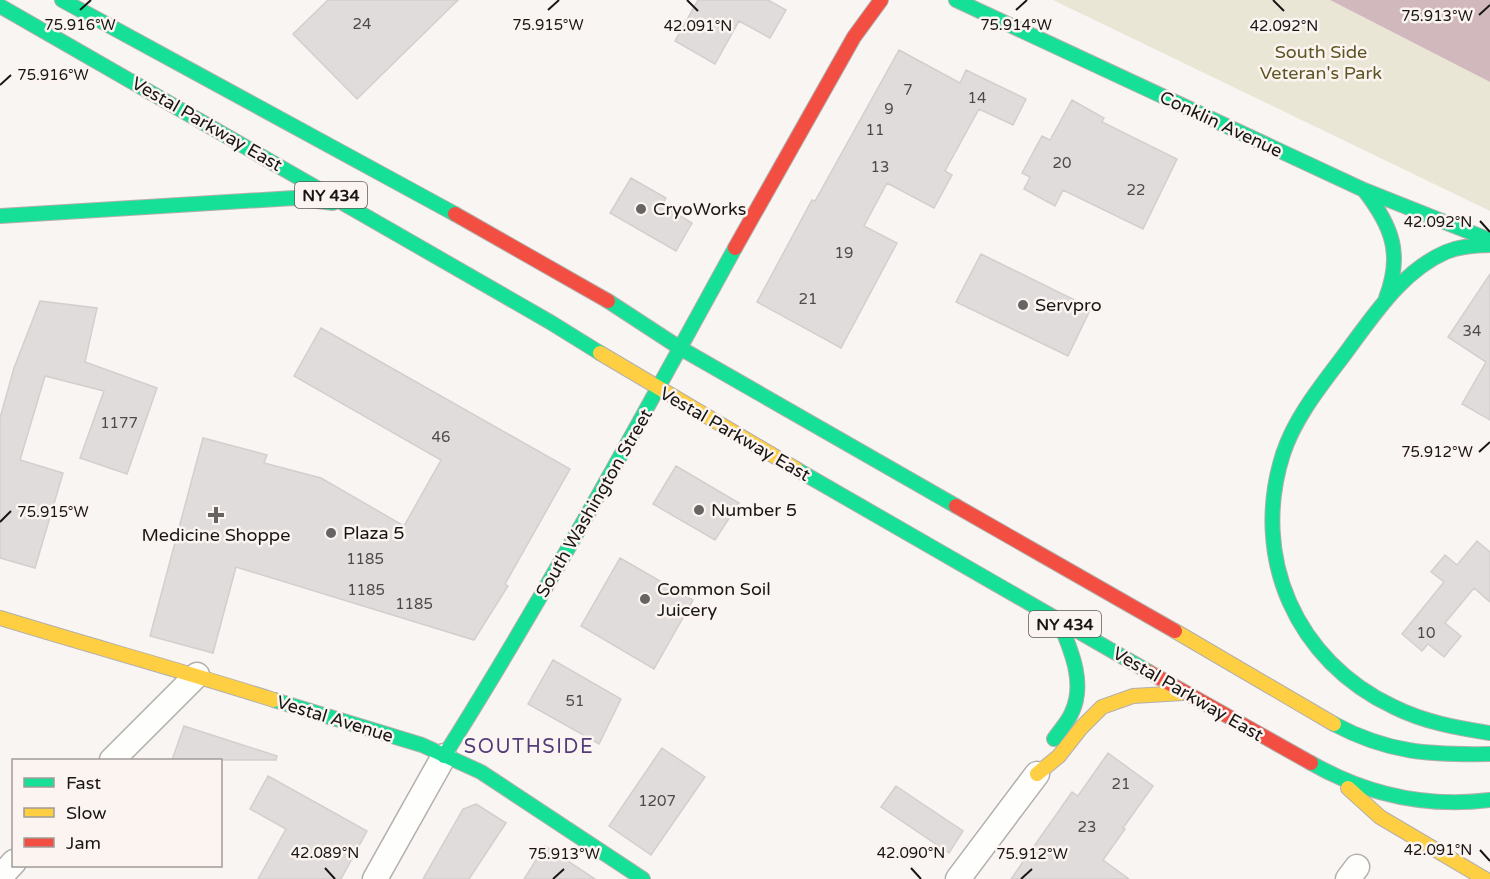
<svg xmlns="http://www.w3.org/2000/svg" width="1490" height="879" font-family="'Varela Round',sans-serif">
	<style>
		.green { fill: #eae6d5 }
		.water { fill: #d0b8bc }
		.building { fill: #e0dcdc; stroke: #d2cfce; stroke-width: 1.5 }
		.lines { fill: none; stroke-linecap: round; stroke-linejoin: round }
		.street-casing { stroke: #b2afad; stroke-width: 27 }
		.fast-casing { stroke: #b2afad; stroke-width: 16 }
		.slow-casing { stroke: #b2afad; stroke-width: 16 }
		.jam-casing { stroke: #b2afad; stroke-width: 16 }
		.street { stroke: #fefefd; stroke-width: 24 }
		.fast { stroke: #16e098; stroke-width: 14 }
		.slow { stroke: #ffcf43; stroke-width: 14 }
		.jam { stroke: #f24e42; stroke-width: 14 }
		.ticks { fill: none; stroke: #191715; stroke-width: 2 }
		.poi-dot { fill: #676563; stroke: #fcf4f0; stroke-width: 2 }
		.labels { text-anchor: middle; stroke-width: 5; stroke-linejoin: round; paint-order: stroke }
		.number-label { font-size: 15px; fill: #4d4a49 }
		.shield { fill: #fcf4f0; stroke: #5d5957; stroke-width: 1.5 }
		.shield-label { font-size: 16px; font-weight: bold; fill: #191715 }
		.park-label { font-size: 18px; fill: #5d5523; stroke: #fcf4f0 }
		.street-label { font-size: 18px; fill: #191715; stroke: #fcf4f0 }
		.poi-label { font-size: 18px; fill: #191715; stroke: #fcf4f0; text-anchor: start }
		.neighbourhood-label { font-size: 20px; letter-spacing: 1.5px; fill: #4f3d7a; stroke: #fcf4f0 }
		.ticks-label { font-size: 15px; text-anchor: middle; fill: #191715; stroke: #fcf4f0; stroke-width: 5; stroke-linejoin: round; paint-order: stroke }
	</style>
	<rect width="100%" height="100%" fill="#f9f5f3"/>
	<path class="green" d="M 1053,0 L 1330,0 L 1490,82 L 1490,211 Z"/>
	<path class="water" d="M 1330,0 L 1490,0 L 1490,82 Z"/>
	<path class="building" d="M 328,0 L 458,0 L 357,99 L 293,34 Z
		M 698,0 L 768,0 L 786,10 L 770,38 L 739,21 L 715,64 L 675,41 Z
		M 899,50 L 960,83 L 966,70 L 1026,99 L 1013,125 L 979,109 L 945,171 L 952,175 L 934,208 L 887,183 L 864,226 L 897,243 L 841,348 L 757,302 L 812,200 L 815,201 Z
		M 1072,100 L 1104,118 L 1102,122 L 1177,159 L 1143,229 L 1063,190 L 1055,206 L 1024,189 L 1030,177 L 1022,173 L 1042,136 L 1050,140 Z
		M 631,178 L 666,198 L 662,205 L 692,223 L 676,251 L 610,213 Z
		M 981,254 L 1091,308 L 1068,356 L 956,302 Z
		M 1490,274 L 1490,420 L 1462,404 L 1486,362 L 1448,337 Z
		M 40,301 L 97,308 L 85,362 L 157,388 L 127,474 L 80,458 L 104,391 L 45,376 L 20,460 L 63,473 L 35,568 L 0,558 L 0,418 L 14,368 Z
		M 321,328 L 570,469 L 505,584 L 508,586 L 474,640 L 236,567 L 213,653 L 150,636 L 203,438 L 267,455 L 264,463 L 321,478 L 404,526 L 441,460 L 294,376 Z
		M 676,466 L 739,503 L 715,540 L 653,504 Z
		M 1477,541 L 1490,552 L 1490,602 L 1474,588 L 1445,623 L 1461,636 L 1444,657 L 1428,644 L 1422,651 L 1402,634 L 1444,582 L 1431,572 L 1445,555 L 1457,565 Z
		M 620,558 L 693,600 L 654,669 L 581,626 Z
		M 553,660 L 621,699 L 599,744 L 528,704 Z
		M 184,726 L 277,756 L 276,760 L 172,760 Z
		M 662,748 L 705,777 L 651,855 L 609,826 Z
		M 1108,753 L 1153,786 L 1123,828 L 1125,829 L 1103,860 L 1129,879 L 1011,879 L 1072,792 L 1078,796 Z
		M 268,776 L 367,831 L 341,879 L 258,879 L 286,829 L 250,809 Z
		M 896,786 L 963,831 L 949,853 L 881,807 Z
		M 476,804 L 506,823 L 469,879 L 423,879 L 463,809 Z
		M 545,846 L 595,879 L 524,879 Z"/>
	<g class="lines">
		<defs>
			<path id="street" d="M 112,760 L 197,675
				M 0,877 L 14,862
				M 375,879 L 444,756
				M 958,879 L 1037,774
				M 1348,879 L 1357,867"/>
			<path id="fast" d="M 62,0 L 455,214
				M 956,0 L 1364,190 L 1490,240
				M 0,6 L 550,322 L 600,353
				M 1364,190 C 1392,226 1403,254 1386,298
				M 0,216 L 294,198 L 333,203
				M 1490,245 C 1475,246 1460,246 1446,252 C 1404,270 1376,312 1350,347 C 1326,380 1296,414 1283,454 C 1250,557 1296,661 1394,707 C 1424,722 1457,728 1490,733
				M 608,301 L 680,348 L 956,506
				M 796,469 L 1149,672
				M 274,700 L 422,745 L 481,772 L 643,879
				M 1334,724 C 1388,753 1430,755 1490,754
				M 1054,739 C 1060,730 1068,722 1072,712 C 1086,682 1070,648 1059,621
				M 444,756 C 548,591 641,419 735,248
				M 1311,763 C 1367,795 1425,808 1490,800"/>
			<path id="slow" d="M 600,353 L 796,469
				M 0,618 C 91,646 183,671 274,700
				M 1175,631 L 1334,724
				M 1037,774 L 1059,756 L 1081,728 L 1102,707 L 1133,696 L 1183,693
				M 1348,788 L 1380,817 L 1485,879"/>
			<path id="jam" d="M 455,214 L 608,301
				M 735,248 L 854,37 L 881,0
				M 956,506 L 1175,631
				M 1149,672 L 1311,763"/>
		</defs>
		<use href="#street" class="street-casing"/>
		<use href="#fast" class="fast-casing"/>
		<use href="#slow" class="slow-casing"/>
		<use href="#jam" class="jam-casing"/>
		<use href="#street" class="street"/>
		<use href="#fast" class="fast"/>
		<use href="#slow" class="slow"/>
		<use href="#jam" class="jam"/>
	</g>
	<path class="ticks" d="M 687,0 L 698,11M 1273,0 L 1284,11M 80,10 L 91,0M 548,10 L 559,0M 1016,10 L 1027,0M 1479,15 L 1490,5M 0,85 L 11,75M 1480,221 L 1490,232M 1479,452 L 1490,442M 0,522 L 11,511M 1480,850 L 1490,861M 325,868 L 335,879M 911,868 L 921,879M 553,879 L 564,869M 1021,879 L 1032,869"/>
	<g class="poi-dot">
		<circle cx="641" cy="209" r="6"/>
		<circle cx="1023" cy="305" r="6"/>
		<circle cx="699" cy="510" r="6"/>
		<path d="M213 506h6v6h6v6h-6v6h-6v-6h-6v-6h6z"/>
		<circle cx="331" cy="533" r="6"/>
		<circle cx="645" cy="599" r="6"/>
	</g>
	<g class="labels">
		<g class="number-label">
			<text x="362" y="29">24</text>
			<text x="908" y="95">7</text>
			<text x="977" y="103">14</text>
			<text x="889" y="114">9</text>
			<text x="875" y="135">11</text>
			<text x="1062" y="168">20</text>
			<text x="880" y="172">13</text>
			<text x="1136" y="195">22</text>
			<text x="844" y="258">19</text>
			<text x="808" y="304">21</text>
			<text x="1472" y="336">34</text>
			<text x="119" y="428">1177</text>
			<text x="441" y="442">46</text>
			<text x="365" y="564">1185</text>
			<text x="366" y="595">1185</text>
			<text x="414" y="609">1185</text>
			<text x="1426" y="638">10</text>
			<text x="575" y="706">51</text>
			<text x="1121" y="789">21</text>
			<text x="657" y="806">1207</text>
			<text x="1087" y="832">23</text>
		</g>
		<g class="shield">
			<rect x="295" y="182" width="72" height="26" rx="4.5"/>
			<rect x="1029" y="611" width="72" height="26" rx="4.5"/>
		</g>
		<g class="shield-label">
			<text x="331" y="201">NY 434</text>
			<text x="1065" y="630">NY 434</text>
		</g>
		<g class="park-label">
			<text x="1321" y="58">South Side<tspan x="1321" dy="21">Veteran's Park</tspan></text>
		</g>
		<g class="street-label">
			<text transform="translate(207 124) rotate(30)" y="6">Vestal Parkway East</text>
			<text transform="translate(1221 124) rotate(25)" y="6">Conklin Avenue</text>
			<text transform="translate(735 434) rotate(30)" y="6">Vestal Parkway East</text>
			<text transform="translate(594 503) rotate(-60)" y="6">South Washington Street</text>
			<text transform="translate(1188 694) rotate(30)" y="6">Vestal Parkway East</text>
			<text transform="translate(335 719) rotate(17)" y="6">Vestal Avenue</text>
		</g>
		<g class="poi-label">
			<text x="653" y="215">CryoWorks</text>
			<text x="1035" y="311">Servpro</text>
			<text x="711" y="516">Number 5</text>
			<text x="343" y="539">Plaza 5</text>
			<text x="216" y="541" text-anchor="middle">Medicine Shoppe</text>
			<text x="657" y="595">Common Soil<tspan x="657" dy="21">Juicery</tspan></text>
		</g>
		<g class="neighbourhood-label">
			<text x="529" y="753">SOUTHSIDE</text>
		</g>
	</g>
	<g class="ticks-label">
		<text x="1437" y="21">75.913°W</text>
		<text x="80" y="30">75.916°W</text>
		<text x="548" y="30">75.915°W</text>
		<text x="1016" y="30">75.914°W</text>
		<text x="698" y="31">42.091°N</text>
		<text x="1284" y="31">42.092°N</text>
		<text x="53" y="80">75.916°W</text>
		<text x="1438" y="227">42.092°N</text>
		<text x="1437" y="457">75.912°W</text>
		<text x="53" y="517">75.915°W</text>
		<text x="1438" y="855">42.091°N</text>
		<text x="325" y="858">42.089°N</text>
		<text x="911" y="858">42.090°N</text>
		<text x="564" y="859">75.913°W</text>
		<text x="1032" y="859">75.912°W</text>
	</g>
	<rect x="12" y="759" width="210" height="108" fill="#fcf4f0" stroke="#a19c98" stroke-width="1.5"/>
	<rect x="24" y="778" width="30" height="9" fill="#16e098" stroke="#a19c98" stroke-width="1.5"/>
	<text x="66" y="789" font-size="18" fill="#191715">Fast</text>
	<rect x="24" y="808" width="30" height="9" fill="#ffcf43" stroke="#a19c98" stroke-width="1.5"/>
	<text x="66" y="819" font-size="18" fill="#191715">Slow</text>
	<rect x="24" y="838" width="30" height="9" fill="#f24e42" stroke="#a19c98" stroke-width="1.5"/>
	<text x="66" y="849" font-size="18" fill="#191715">Jam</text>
</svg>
